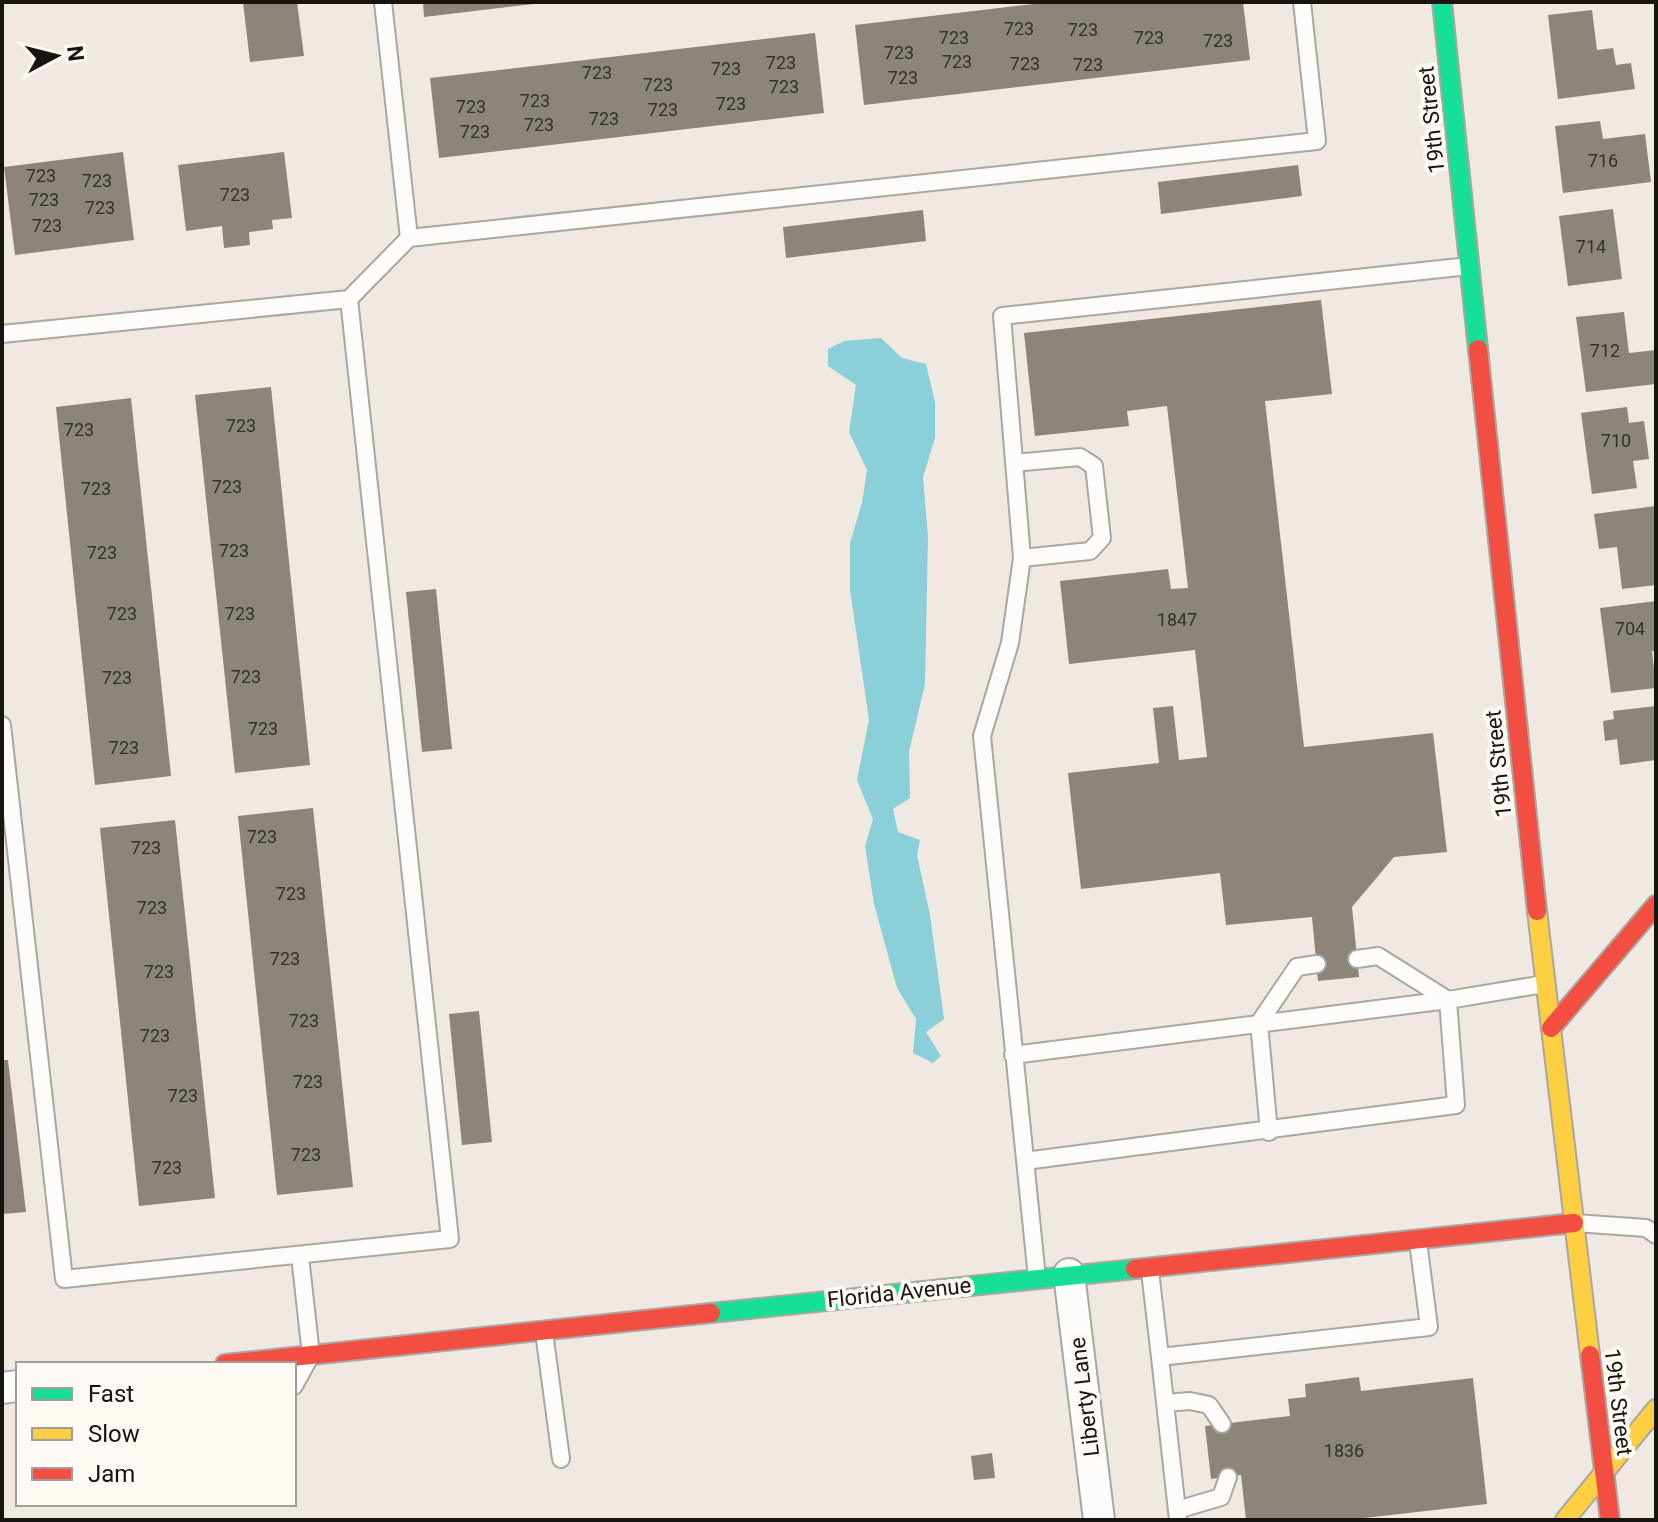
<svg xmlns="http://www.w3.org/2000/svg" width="1658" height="1522" font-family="Roboto,sans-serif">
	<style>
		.water { fill: #8bd0d9 }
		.building { fill: #8c857b }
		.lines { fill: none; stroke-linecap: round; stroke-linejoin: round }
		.lane-casing { stroke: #aba6a0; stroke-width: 20 }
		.street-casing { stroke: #aba6a0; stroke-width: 34 }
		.fast-casing { stroke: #aba6a0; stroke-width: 22 }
		.slow-casing { stroke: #aba6a0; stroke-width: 22 }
		.jam-casing { stroke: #aba6a0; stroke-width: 22 }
		.lane { stroke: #fdfcfb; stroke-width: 16 }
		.street { stroke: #fdfcfb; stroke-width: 30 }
		.fast { stroke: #16e098; stroke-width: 18 }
		.slow { stroke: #ffcf43; stroke-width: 18 }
		.jam { stroke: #f24e42; stroke-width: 18 }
		.labels { text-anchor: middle; stroke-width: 8; stroke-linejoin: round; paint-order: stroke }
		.number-label { font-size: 18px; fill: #35302b }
		.street-label { font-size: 22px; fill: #181410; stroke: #fef9f3 }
	</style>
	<rect width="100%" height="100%" fill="#f0e9e2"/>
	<path class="water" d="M 881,338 L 902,358 L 926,364 L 935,402 L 935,438 L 923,477 L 928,537 L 925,684 L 909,752 L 910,798 L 893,809 L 898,832 L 920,840 L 917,855 L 930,915 L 944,1019 L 926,1032 L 941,1056 L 933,1063 L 913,1053 L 916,1019 L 897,988 L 874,904 L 865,846 L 873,819 L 857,780 L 869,720 L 850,590 L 850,543 L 862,503 L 867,470 L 849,432 L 856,385 L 828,366 L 828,349 L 844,341 Z"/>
	<path class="building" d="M 243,2 L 297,2 L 304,56 L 250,62 Z
		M 423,2 L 534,2 L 534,4 L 424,17 Z
		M 1050,2 L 1243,2 L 1250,60 L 864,105 L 855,25 Z
		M 1592,10 L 1597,50 L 1613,48 L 1616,65 L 1631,63 L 1635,89 L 1558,99 L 1548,15 Z
		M 815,33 L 824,113 L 439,158 L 430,78 Z
		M 1600,121 L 1603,139 L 1645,134 L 1651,182 L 1563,193 L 1555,126 Z
		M 123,152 L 134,240 L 15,255 L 4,167 Z
		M 284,152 L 292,218 L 272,220 L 273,229 L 249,232 L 250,245 L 224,248 L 222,226 L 186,231 L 178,165 Z
		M 1298,165 L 1302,196 L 1161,214 L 1158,182 Z
		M 1613,209 L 1622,279 L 1568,286 L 1559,216 Z
		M 923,210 L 926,241 L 786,258 L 783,227 Z
		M 1321,300 L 1332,394 L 1265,401 L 1304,747 L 1433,733 L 1447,852 L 1394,857 L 1352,907 L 1359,977 L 1318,981 L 1312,917 L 1226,925 L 1220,873 L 1081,889 L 1068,773 L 1159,763 L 1153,708 L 1173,706 L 1179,760 L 1207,757 L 1195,650 L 1069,664 L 1060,581 L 1168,569 L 1171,589 L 1188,588 L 1167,406 L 1127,411 L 1129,426 L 1035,436 L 1024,333 Z
		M 1624,312 L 1629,353 L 1656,350 L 1656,384 L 1586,392 L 1576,317 Z
		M 271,387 L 310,765 L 235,773 L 195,395 Z
		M 131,398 L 171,776 L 95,785 L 56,407 Z
		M 1627,407 L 1629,423 L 1644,421 L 1649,459 L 1633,461 L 1637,488 L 1592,494 L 1581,413 Z
		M 1656,506 L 1656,585 L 1622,589 L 1617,547 L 1599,549 L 1594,514 Z
		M 436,589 L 452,749 L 422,752 L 406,592 Z
		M 1656,601 L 1656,651 L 1652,651 L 1656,688 L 1611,693 L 1600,608 Z
		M 1656,706 L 1656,760 L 1620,765 L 1617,739 L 1605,741 L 1603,721 L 1614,719 L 1613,711 Z
		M 313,808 L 353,1187 L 277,1195 L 238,816 Z
		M 175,820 L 215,1198 L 139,1206 L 100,828 Z
		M 479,1011 L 492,1142 L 462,1145 L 449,1014 Z
		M 2,1060 L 8,1060 L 26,1212 L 2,1214 Z
		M 1359,1377 L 1361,1391 L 1473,1378 L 1487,1504 L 1347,1520 L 1246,1520 L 1241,1475 L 1211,1479 L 1205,1426 L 1290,1416 L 1288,1399 L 1306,1397 L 1305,1384 Z
		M 992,1453 L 995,1478 L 974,1480 L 971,1456 Z"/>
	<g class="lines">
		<defs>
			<path id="lane" d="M 409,238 L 1317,141 L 1302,2
				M 349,299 L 409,238 L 383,2
				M 2,334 L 349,299 L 450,1239 L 64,1279 L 2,725
				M 1014,463 L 1080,457 L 1094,466 L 1102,538 L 1090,551 L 1022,558
				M 1013,1055 L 1448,1000 L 1544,984
				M 1269,1132 L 1259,1023 L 1297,967 L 1317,964
				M 1025,1161 L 1456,1105 L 1448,1000 L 1378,956 L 1357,959
				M 1575,1223 L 1646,1228 L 1656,1235
				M 1150,1271 L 1160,1357
				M 1037,1278 L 982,736 L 1010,643 L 1022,558 L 1002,316 L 1469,266
				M 544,1332 L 561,1459
				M 294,1386 L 311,1355 L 300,1256
				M 1165,1403 L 1190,1401 L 1209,1405 L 1222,1424
				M 1177,1510 L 1221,1497 L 1228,1477
				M 1178,1520 L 1160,1357 L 1429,1327 L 1418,1241"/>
			<path id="street" d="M 1069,1274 L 1099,1520
				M 2,1388 L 18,1386"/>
			<path id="fast" d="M 1442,2 L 1478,349
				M 711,1313 L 1135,1269"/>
			<path id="slow" d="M 1537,911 L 1590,1355
				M 1565,1520 L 1656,1409"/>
			<path id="jam" d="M 1478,349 L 1537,911
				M 1551,1028 L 1656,905
				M 1135,1269 L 1574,1223
				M 1590,1355 L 1610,1520
				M 225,1364 L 711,1313"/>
		</defs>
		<use href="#lane" class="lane-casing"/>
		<use href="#street" class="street-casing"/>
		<use href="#fast" class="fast-casing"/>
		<use href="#slow" class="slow-casing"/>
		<use href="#jam" class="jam-casing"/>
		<use href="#lane" class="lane"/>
		<use href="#street" class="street"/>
		<use href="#fast" class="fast"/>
		<use href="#slow" class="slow"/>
		<use href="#jam" class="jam"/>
	</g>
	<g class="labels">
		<g class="number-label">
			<text x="1019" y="35">723</text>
			<text x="1083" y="36">723</text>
			<text x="954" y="44">723</text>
			<text x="1149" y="44">723</text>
			<text x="1218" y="47">723</text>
			<text x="899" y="59">723</text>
			<text x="957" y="68">723</text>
			<text x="781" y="69">723</text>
			<text x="1025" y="70">723</text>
			<text x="1088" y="71">723</text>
			<text x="726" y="75">723</text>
			<text x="597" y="79">723</text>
			<text x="903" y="84">723</text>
			<text x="658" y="91">723</text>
			<text x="784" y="93">723</text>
			<text x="535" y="107">723</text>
			<text x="731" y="110">723</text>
			<text x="471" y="113">723</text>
			<text x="663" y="116">723</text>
			<text x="604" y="125">723</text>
			<text x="539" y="131">723</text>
			<text x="475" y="138">723</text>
			<text x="1603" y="167">716</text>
			<text x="41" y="182">723</text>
			<text x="97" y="187">723</text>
			<text x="235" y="201">723</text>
			<text x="44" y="206">723</text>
			<text x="100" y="214">723</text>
			<text x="47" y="232">723</text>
			<text x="1591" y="253">714</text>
			<text x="1605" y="357">712</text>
			<text x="241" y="432">723</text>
			<text x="79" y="436">723</text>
			<text x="1616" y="447">710</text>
			<text x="227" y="493">723</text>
			<text x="96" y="495">723</text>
			<text x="234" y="557">723</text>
			<text x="102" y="559">723</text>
			<text x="122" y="620">723</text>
			<text x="240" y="620">723</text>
			<text x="1177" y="626">1847</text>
			<text x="1630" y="635">704</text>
			<text x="246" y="683">723</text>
			<text x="117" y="684">723</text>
			<text x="263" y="735">723</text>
			<text x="124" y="754">723</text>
			<text x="262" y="843">723</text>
			<text x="146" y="854">723</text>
			<text x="291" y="900">723</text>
			<text x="152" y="914">723</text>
			<text x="285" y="965">723</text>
			<text x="159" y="978">723</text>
			<text x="304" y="1027">723</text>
			<text x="155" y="1042">723</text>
			<text x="308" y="1088">723</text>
			<text x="183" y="1102">723</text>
			<text x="306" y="1161">723</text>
			<text x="167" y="1174">723</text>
			<text x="1344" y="1457">1836</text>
		</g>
		<g class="street-label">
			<text transform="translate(1431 120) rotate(-96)" y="8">19th Street</text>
			<text transform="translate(1498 764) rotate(-96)" y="8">19th Street</text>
			<text transform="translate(899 1292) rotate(-6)" y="8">Florida Avenue</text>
			<text transform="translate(1084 1397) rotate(-97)" y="8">Liberty Lane</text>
			<text transform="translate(1619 1402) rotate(83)" y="8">19th Street</text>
		</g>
	</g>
	<rect width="1658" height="1522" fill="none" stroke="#181410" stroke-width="8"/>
	<rect x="16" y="1362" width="280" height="144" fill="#fef9f3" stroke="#a29d98" stroke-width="2"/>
	<rect x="32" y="1388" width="40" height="12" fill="#16e098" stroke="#a29d98" stroke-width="2"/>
	<text x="88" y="1402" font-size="24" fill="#181410">Fast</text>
	<rect x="32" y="1428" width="40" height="12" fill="#ffcf43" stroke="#a29d98" stroke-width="2"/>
	<text x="88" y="1442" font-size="24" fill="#181410">Slow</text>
	<rect x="32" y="1468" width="40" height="12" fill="#f24e42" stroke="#a29d98" stroke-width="2"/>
	<text x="88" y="1482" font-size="24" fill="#181410">Jam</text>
	<g transform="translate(56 56) rotate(83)" stroke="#fef9f3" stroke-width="6" paint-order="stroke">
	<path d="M0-6L14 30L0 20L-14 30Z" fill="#181410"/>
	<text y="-12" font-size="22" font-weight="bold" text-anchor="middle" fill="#181410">N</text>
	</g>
</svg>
